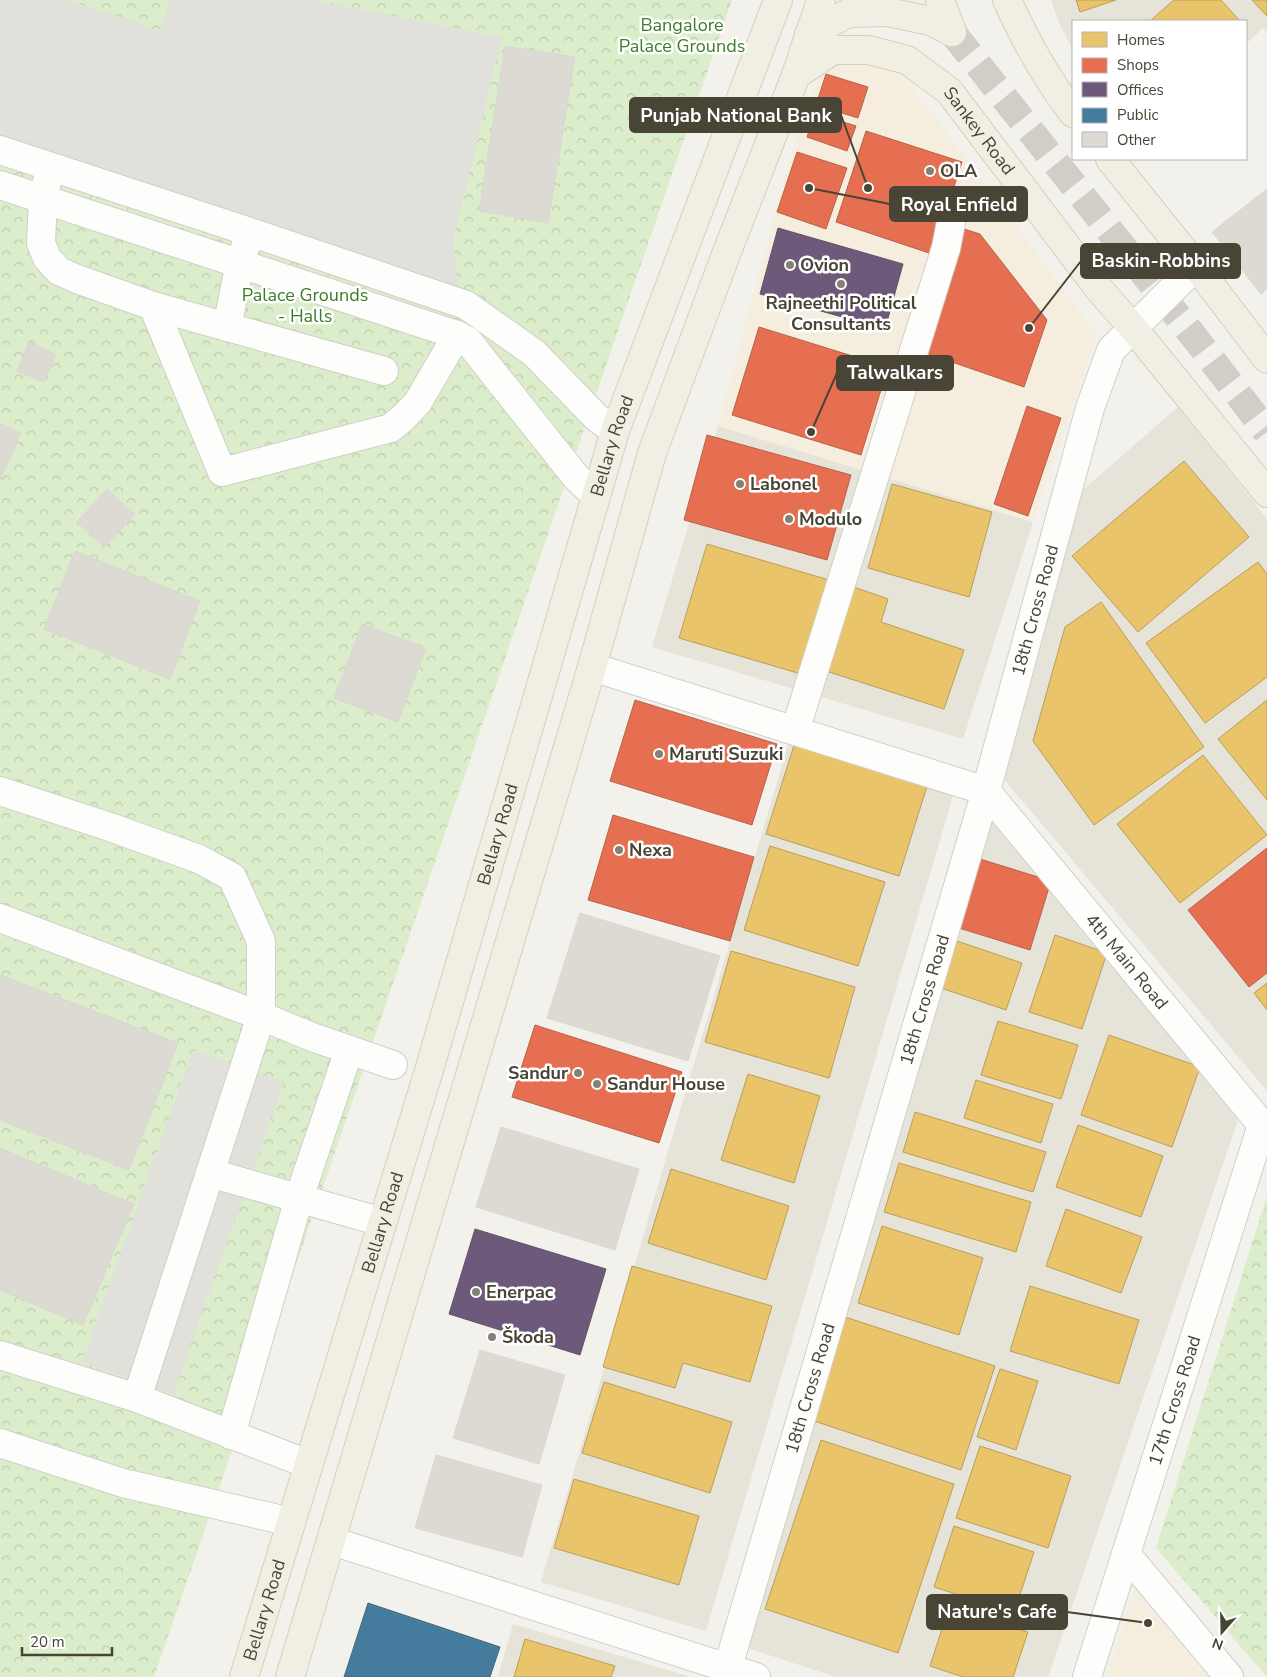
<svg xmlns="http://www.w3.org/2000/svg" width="1267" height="1677" font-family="'Nunito Sans',sans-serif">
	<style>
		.residential { fill: #e6e3d8 }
		.commercial { fill: #f5eede }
		.park { fill: url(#park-crowns) }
		.parking { fill: #e1e0da }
		.homes { fill: #e9c46a; stroke: #b99e5a }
		.shops { fill: #e76f51; stroke: #b76249 }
		.offices { fill: #6d597a; stroke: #625366 }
		.public { fill: #457b9d; stroke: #466a7e }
		.building { fill: #dcdad3; stroke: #dad8d1 }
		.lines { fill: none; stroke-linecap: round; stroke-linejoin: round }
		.major-tunnel { stroke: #d0cec7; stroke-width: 28; stroke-dasharray: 28 14; stroke-linecap: butt }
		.minor-casing { stroke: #d0cfc8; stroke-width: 30 }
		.major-casing { stroke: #d5d0b8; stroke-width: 30 }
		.minor { stroke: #fdfdfc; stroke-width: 28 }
		.major { stroke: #f1efe4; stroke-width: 28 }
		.poi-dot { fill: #848175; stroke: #fff; stroke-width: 2 }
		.labels { text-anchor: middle; stroke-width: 5; stroke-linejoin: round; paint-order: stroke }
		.park-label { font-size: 18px; fill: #3c7d26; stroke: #fff }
		.street-label { font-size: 18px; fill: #484436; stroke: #fff }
		.poi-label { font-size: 18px; font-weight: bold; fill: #484436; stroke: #fff; text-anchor: start }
		.leader { fill: none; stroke: #484436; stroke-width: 2 }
		.callout-dot { fill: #484436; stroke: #fff; stroke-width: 2 }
		.callout { fill: #484436; stroke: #484436; stroke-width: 2 }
		.callout-label { font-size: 19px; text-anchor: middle; font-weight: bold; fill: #fff }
	</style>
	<defs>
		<pattern id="park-crowns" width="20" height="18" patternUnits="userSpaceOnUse" patternTransform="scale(1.25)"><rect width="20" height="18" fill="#dbedca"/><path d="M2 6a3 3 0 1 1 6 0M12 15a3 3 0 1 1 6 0" fill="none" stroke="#bdccae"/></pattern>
	</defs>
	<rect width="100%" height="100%" fill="#f2f1eb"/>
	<path class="residential" d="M 1051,0 L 1267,0 L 1267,33 L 1263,28 L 1246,44 L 1246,21 L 1073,21 L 1073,50 L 1059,23 Z
		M 1178,407 L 1267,519 L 1267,1091 L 1002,777 L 1076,496 Z
		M 718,426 L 1033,522 L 963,739 L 652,647 Z
		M 790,738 L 956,786 L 706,1631 L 541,1582 Z
		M 986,811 L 1239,1117 L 1048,1677 L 836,1677 L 738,1645 Z
		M 513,1624 L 691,1677 L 498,1677 Z"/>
	<path class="commercial" d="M 849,60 L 887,70 L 906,81 L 932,113 L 1097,334 L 1033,522 L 718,426 L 800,121 L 826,61 Z
		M 1134,1589 L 1208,1677 L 1107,1677 Z"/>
	<path class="park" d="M 0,0 L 732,0 L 154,1677 L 0,1677 Z
		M 1267,1196 L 1267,1677 L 1156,1548 Z"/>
	<path class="parking" d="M 0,0 L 68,0 L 160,31 L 170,0 L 312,0 L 502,37 L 453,240 L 458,291 L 0,134 Z
		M 193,1050 L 284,1082 L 173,1394 L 82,1362 Z"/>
	<path class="homes" d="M 1076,0 L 1116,0 L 1080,12 Z
		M 1174,0 L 1221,0 L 1240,21 L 1150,21 Z
		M 1252,0 L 1267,0 L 1267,16 Z
		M 1184,461 L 1249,537 L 1138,632 L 1072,556 Z
		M 892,484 L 992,512 L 969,597 L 868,568 Z
		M 707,544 L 829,580 L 801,674 L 679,638 Z
		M 1258,562 L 1267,574 L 1267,677 L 1205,723 L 1146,643 Z
		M 851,586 L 888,599 L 881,622 L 964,650 L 944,709 L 823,670 Z
		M 1101,602 L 1204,747 L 1094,825 L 1033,741 L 1065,627 Z
		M 1267,700 L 1267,800 L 1218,739 Z
		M 795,742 L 928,783 L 899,876 L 766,834 Z
		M 1203,755 L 1267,835 L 1180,903 L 1117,824 Z
		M 770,846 L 885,882 L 858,966 L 744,930 Z
		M 1055,935 L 1107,953 L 1082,1029 L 1029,1012 Z
		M 957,941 L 1022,963 L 1006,1010 L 941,988 Z
		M 731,951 L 855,987 L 829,1078 L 705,1042 Z
		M 1267,983 L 1267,1010 L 1254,993 Z
		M 998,1021 L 1078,1045 L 1061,1099 L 981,1075 Z
		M 1109,1035 L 1200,1067 L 1172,1147 L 1081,1115 Z
		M 748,1074 L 820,1096 L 794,1183 L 721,1160 Z
		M 976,1080 L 1053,1104 L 1041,1143 L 964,1118 Z
		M 915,1112 L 1046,1152 L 1033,1192 L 903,1152 Z
		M 1078,1125 L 1163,1156 L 1141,1217 L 1056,1187 Z
		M 899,1163 L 1031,1202 L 1016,1252 L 884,1212 Z
		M 671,1169 L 789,1206 L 766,1280 L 648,1243 Z
		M 1066,1209 L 1142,1237 L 1121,1293 L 1046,1266 Z
		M 882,1226 L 983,1258 L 959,1335 L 858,1303 Z
		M 632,1266 L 772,1306 L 750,1382 L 683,1363 L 675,1388 L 603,1367 Z
		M 1030,1286 L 1139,1320 L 1119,1384 L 1010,1351 Z
		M 842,1316 L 995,1366 L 961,1470 L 808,1419 Z
		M 1000,1369 L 1038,1381 L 1016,1450 L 977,1437 Z
		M 604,1382 L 732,1422 L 710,1493 L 582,1453 Z
		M 821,1440 L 954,1484 L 898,1653 L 765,1609 Z
		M 980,1446 L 1071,1476 L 1048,1548 L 956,1518 Z
		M 574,1479 L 699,1516 L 679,1585 L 554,1548 Z
		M 954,1526 L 1034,1552 L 1014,1613 L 934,1587 Z
		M 949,1607 L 1028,1632 L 1013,1677 L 963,1677 L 930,1666 Z
		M 525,1639 L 615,1666 L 611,1677 L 514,1677 Z"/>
	<path class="shops" d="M 826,74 L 868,87 L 858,118 L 816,105 Z
		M 815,113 L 856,126 L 847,151 L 807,137 Z
		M 866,131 L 962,162 L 932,254 L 836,222 Z
		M 797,152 L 847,168 L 826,229 L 777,212 Z
		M 964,229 L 980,234 L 1047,320 L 1024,387 L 923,352 Z
		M 759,327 L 888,367 L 861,455 L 732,415 Z
		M 1027,406 L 1061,418 L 1028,516 L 994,504 Z
		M 707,435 L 851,475 L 827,560 L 684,520 Z
		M 635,700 L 777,744 L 752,825 L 610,781 Z
		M 613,815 L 754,857 L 730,941 L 588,900 Z
		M 1267,848 L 1267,973 L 1249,987 L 1188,910 Z
		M 980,859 L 1051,881 L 1030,950 L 959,928 Z
		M 535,1025 L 682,1072 L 659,1143 L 512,1097 Z"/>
	<path class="offices" d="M 778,228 L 903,264 L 885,329 L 760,294 Z
		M 475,1229 L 606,1269 L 580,1355 L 449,1314 Z"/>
	<path class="public" d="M 368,1603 L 500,1647 L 490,1677 L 344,1677 Z"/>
	<path class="building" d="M 505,46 L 575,57 L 548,223 L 479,211 Z
		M 1267,189 L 1267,289 L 1261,294 L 1212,232 Z
		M 29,342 L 56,354 L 44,382 L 17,371 Z
		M 0,423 L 21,433 L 0,480 Z
		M 107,489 L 135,514 L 105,547 L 77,522 Z
		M 75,551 L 200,601 L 170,679 L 44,629 Z
		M 362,624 L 426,648 L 398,722 L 334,698 Z
		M 580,913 L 720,956 L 688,1061 L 547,1018 Z
		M 0,975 L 178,1043 L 129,1170 L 0,1120 Z
		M 501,1127 L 639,1169 L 615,1250 L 476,1207 Z
		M 0,1148 L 134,1204 L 83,1325 L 0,1290 Z
		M 480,1350 L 565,1375 L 539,1464 L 453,1438 Z
		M 436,1455 L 542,1485 L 522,1557 L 415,1528 Z"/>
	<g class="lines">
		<path class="major-tunnel" d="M 952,32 L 1195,338 L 1267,432"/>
		<defs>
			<g id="minor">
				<path d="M 0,150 L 250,232 L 466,305 L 534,353 L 597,418 L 615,431"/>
				<path d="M 47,182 L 43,199 L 41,243 L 47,258 L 59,271 L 77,279 L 153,306 L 384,371"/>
				<path d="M 0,185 L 457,335 L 468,341 L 576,477 L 595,495"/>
				<path d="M 153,306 L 222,472 L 391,428 L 405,416 L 418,402 L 457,335"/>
				<path d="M 227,327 L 240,263 L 246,245"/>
				<path d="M 592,667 L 986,791"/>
				<path d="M 795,731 L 946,248 L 952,217"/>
				<path d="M 0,791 L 110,827 L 199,859 L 232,877 L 261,941 L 261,1016 L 312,1037 L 393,1065"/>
				<path id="s1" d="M 986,791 L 1267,1131"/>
				<path d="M 0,918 L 261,1016 L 137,1398"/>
				<path d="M 210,1173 L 382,1222"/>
				<path d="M 0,1355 L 137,1398 L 308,1464"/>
				<path d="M 231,1435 L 299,1198 L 349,1050"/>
				<path d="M 0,1443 L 123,1483 L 291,1522"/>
				<path d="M 332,1541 L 756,1677"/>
				<path d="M 1126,1554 L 1229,1677"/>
				<path id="s2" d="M 725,1677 L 986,791 L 1090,408 L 1111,350 L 1196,266"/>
				<path id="s3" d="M 1087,1677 L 1262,1125"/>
			</g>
			<g id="major">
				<path d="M 940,0 L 952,32"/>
				<path d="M 1007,0 C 1025,40 1046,78 1073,113"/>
				<path d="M 809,35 L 848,13 L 888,12 L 931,21 L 952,32"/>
				<path id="s4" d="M 796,75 L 833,50 L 869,50 L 907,60 L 949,91 L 1099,289 L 1133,328 L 1267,493"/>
				<path d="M 1110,159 L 1196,266 L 1267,359"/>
				<path id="s5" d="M 244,1677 L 430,1067 L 615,431 L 778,0"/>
				<path d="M 290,1677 L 592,667 L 652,453 L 725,257 L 796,75 L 821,0"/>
			</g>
		</defs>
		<use href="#minor" class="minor-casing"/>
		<use href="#major" class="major-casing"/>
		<use href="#minor" class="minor"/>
		<use href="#major" class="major"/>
	</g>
	<g class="poi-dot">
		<circle cx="930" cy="171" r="5"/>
		<circle cx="790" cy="265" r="5"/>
		<circle cx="841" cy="284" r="5"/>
		<circle cx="740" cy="484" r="5"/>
		<circle cx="789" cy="519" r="5"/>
		<circle cx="659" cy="754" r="5"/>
		<circle cx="619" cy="850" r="5"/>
		<circle cx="578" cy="1073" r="5"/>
		<circle cx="597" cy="1084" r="5"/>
		<circle cx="476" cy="1292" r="5"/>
		<circle cx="492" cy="1337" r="5"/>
	</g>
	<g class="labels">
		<g class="park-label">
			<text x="682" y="31">Bangalore<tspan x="682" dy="21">Palace Grounds</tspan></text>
			<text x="305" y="301">Palace Grounds<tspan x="305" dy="21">- Halls</tspan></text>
		</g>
		<g class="street-label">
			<text dy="6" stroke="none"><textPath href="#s4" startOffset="222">Sankey Road</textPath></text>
			<text dy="6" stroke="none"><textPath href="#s5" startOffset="1285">Bellary Road</textPath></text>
			<text dy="6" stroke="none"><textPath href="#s2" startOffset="1111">18th Cross Road</textPath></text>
			<text dy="6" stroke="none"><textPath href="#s5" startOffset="880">Bellary Road</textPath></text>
			<text dy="6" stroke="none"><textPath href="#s1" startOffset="221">4th Main Road</textPath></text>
			<text dy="6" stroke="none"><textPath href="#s2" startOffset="706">18th Cross Road</textPath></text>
			<text dy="6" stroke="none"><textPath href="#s5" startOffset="475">Bellary Road</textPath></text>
			<text dy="6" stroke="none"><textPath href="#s2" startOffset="301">18th Cross Road</textPath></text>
			<text dy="6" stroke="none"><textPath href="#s3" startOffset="290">17th Cross Road</textPath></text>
			<text dy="6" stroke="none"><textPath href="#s5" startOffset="70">Bellary Road</textPath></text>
		</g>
		<g class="poi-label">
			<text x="940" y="177">OLA</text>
			<text x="800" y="271">Ovion</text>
			<text x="841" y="309" text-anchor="middle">Rajneethi Political<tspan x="841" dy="21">Consultants</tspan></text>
			<text x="750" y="490">Labonel</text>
			<text x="799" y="525">Modulo</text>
			<text x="669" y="760">Maruti Suzuki</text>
			<text x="629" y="856">Nexa</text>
			<text x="568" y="1079" text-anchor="end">Sandur</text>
			<text x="607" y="1090">Sandur House</text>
			<text x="486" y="1298">Enerpac</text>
			<text x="502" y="1343">Škoda</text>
		</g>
	</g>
	<path class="leader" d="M868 188L841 115M809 188L890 204M1029 328L1081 261M811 432L837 373M1148 1623L1067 1612"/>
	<g class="callout-dot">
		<circle cx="868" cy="188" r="5"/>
		<circle cx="809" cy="188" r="5"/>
		<circle cx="1029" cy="328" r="5"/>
		<circle cx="811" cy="432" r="5"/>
		<circle cx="1148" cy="1623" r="5"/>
	</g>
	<g class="callout">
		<rect x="630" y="98" width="211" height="34" rx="5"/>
		<rect x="890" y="187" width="137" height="34" rx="5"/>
		<rect x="1081" y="244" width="159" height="34" rx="5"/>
		<rect x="837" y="356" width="116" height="34" rx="5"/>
		<rect x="927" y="1595" width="140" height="34" rx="5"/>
	</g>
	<g class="callout-label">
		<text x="736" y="122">Punjab National Bank</text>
		<text x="959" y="211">Royal Enfield</text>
		<text x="1161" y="267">Baskin-Robbins</text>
		<text x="895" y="379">Talwalkars</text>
		<text x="997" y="1618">Nature's Cafe</text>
	</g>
	<rect x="1072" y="20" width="175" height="140" fill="#ffffff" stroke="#b6b4af"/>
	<rect x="1082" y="32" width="25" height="15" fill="#e9c46a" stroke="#b6b4af"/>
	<text x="1117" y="45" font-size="15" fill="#484436">Homes</text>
	<rect x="1082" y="58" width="25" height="15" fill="#e76f51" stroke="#b6b4af"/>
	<text x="1117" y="70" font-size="15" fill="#484436">Shops</text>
	<rect x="1082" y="82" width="25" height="15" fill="#6d597a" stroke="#b6b4af"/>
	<text x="1117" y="95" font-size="15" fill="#484436">Offices</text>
	<rect x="1082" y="108" width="25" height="15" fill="#457b9d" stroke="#b6b4af"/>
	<text x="1117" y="120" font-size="15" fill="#484436">Public</text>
	<rect x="1082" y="132" width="25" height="15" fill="#dcdad3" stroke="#b6b4af"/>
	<text x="1117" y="145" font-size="15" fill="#484436">Other</text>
	<g transform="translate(1222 1632) rotate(200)" stroke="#ffffff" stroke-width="4" paint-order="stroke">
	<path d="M0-4L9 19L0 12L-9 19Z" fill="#484436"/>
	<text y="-8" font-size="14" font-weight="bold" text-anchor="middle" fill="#484436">N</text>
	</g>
	<path d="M22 1647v8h90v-8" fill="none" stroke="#484436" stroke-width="2.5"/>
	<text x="30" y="1647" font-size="15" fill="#484436" stroke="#ffffff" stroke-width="4" paint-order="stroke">20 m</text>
</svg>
